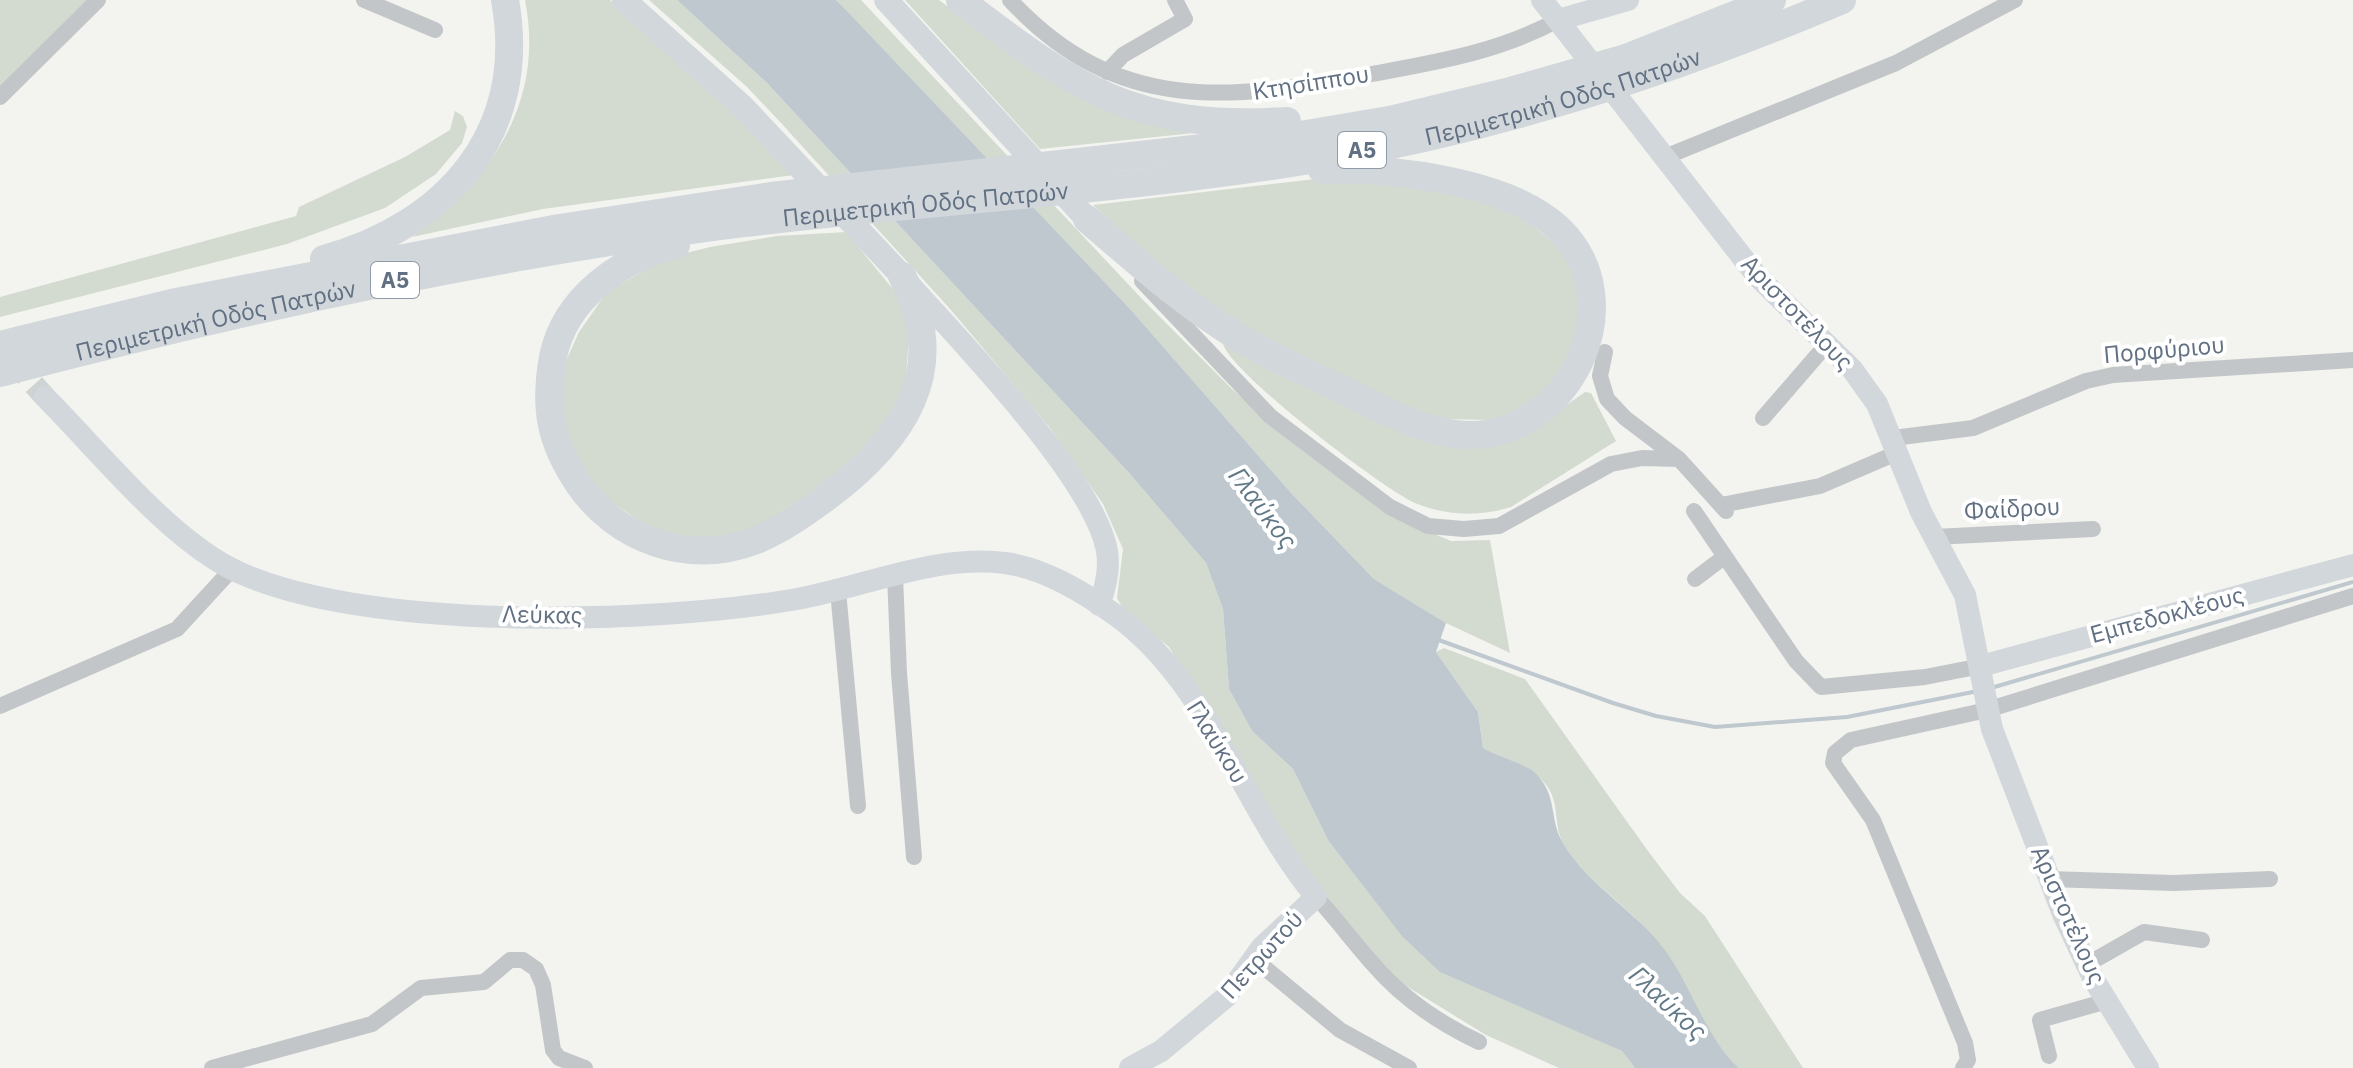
<svg xmlns="http://www.w3.org/2000/svg" width="2353" height="1068" font-family="'IBM Plex Sans',sans-serif">
	<style>
		.green { fill: #d3dbd0 }
		.water { fill: #bec8ce }
		.lines { fill: none; stroke-linecap: round; stroke-linejoin: round }
		.stream { stroke: #bec8ce; stroke-width: 4 }
		.secondary-tunnel { stroke: #ced3d4; stroke-width: 22; stroke-dasharray: 22 11; stroke-linecap: butt }
		.street { stroke: #c3c6c9; stroke-width: 16 }
		.secondary { stroke: #d2d7dc; stroke-width: 22 }
		.primary { stroke: #d2d7dc; stroke-width: 24 }
		.highway { stroke: #d2d7dc; stroke-width: 28 }
		.labels { text-anchor: middle; stroke-width: 8; stroke-linejoin: round; paint-order: stroke }
		.shield { fill: #fff; stroke: #909ba8; stroke-width: 2 }
		.shield-label { font-size: 22px; font-weight: bold; fill: #617082 }
		.street-label { font-size: 24px; fill: #617082; stroke: #fff }
		.water-label { font-size: 26px; font-style: italic; fill: #617987; stroke: #fff }
	</style>
	<rect width="100%" height="100%" fill="#f3f4ef"/>
	<path class="green" d="M 0,0 L 89,0 L 0,88 Z
		M 525,0 L 610,0 L 678,58 L 794,175 L 543,209 L 412,237 C 492,180 545,101 525,0 Z
		M 649,0 L 677,0 L 766,82 L 1130,474 L 1206,563 L 1223,609 L 1229,689 L 1252,731 L 1293,769 L 1328,840 L 1553,1019 L 1622,1051 L 1635,1068 L 1559,1068 L 1486,1035 L 1390,976 L 1322,896 L 1169,647 L 1123,609 L 1117,598 L 1123,549 L 1103,504 L 1050,428 L 951,310 L 782,124 L 747,87 Z
		M 836,0 L 861,0 L 1144,301 L 1231,388 L 1298,447 L 1391,516 L 1451,541 L 1490,540 L 1510,653 L 1446,623 L 1374,579 L 1292,494 L 1131,310 Z
		M 905,0 L 939,0 L 985,34 L 1213,131 L 1040,149 Z
		M 455,111 L 463,116 L 467,127 L 462,143 L 436,174 L 385,208 L 287,244 L 0,317 L 0,297 L 296,216 L 299,207 L 405,157 L 450,130 Z
		M 1333,177 L 1435,189 L 1514,211 L 1562,249 L 1576,277 L 1582,303 L 1576,347 L 1541,398 L 1496,420 L 1436,419 L 1312,363 L 1193,297 L 1093,205 Z
		M 846,232 L 897,294 L 910,323 L 905,391 L 880,435 L 822,485 L 758,527 L 721,538 L 690,539 L 650,529 L 598,492 L 567,439 L 560,396 L 566,361 L 579,332 L 607,292 L 666,258 L 710,247 L 777,236 Z
		M 1223,344 L 1384,422 L 1528,432 L 1585,392 L 1591,393 L 1616,441 L 1511,507 C 1480,517 1446,516 1415,503 C 1382,488 1232,374 1223,344 Z
		M 1444,648 L 1525,679 L 1648,851 L 1680,893 L 1705,916 L 1803,1068 L 1739,1068 C 1702,1033 1687,980 1656,940 C 1628,905 1586,882 1563,843 C 1555,829 1558,810 1552,795 C 1540,767 1507,761 1483,748 L 1478,712 L 1436,652 Z"/>
	<path class="water" d="M 677,0 L 836,0 L 844,8 L 1131,310 L 1292,494 L 1374,579 L 1446,623 L 1436,652 L 1478,712 L 1483,748 C 1495,755 1526,765 1533,771 C 1559,794 1548,818 1563,843 C 1590,889 1643,914 1671,959 C 1695,996 1707,1038 1739,1068 L 1635,1068 L 1622,1051 L 1440,972 L 1402,936 L 1328,840 L 1293,769 L 1252,731 L 1229,689 L 1223,609 L 1206,563 L 1130,474 L 766,82 Z"/>
	<g class="lines">
		<path class="stream" d="M 1436,639 L 1613,703 L 1656,716 L 1715,727 L 1847,717 L 1978,691
			M 1991,688 L 2353,582"/>
		<path class="secondary-tunnel" d="M 12,360 L 45,397"/>
		<path class="street" d="M 364,0 L 435,30
			M 1010,0 C 1118,116 1230,100 1372,74 C 1437,62 1499,52 1558,20
			M 1107,72 L 1123,55 L 1185,19 L 1175,0
			M 0,97 L 98,0
			M 1665,157 L 1896,63 L 2015,0
			M 1142,281 L 1270,416 L 1390,507 L 1428,526 L 1464,529 L 1499,526 L 1611,464 L 1642,458 L 1679,459
			M 1605,352 L 1600,376 L 1607,399 L 1625,418 L 1679,459 L 1726,511
			M 1763,418 L 1827,344
			M 1893,438 L 1973,428 L 2086,381 L 2113,375 L 2353,360
			M 1721,505 L 1820,486 L 1899,452
			M 1694,511 L 1796,661 L 1821,687 L 1925,677 L 1981,666
			M 1934,537 L 2093,529
			M 895,576 L 899,673 L 914,857
			M 1695,579 L 1724,557
			M 838,591 L 858,806
			M 0,706 L 177,629 L 232,569
			M 2049,879 L 2174,883 L 2270,879
			M 1316,897 C 1336,918 1353,942 1373,964 C 1402,998 1439,1023 1479,1042
			M 1254,959 L 1340,1030 L 1409,1068
			M 2086,965 L 2144,932 L 2202,940
			M 2049,1056 L 2040,1020 L 2107,1001
			M 212,1068 L 372,1024 L 421,988 L 484,982 L 510,960 L 523,960 L 536,969 L 543,985 L 553,1050 L 559,1058 L 585,1068
			M 1963,1068 L 1968,1060 L 1965,1043 L 1873,820 L 1833,763 L 1835,753 L 1851,740 L 1987,710 L 2353,596"/>
		<path class="secondary" d="M 1542,0 L 1757,276 L 1852,369 L 1877,404 L 1921,512 L 1965,595 L 1992,729 L 2063,914 L 2094,980 L 2148,1068
			M 1558,20 L 1628,0
			M 911,286 C 962,343 1094,479 1107,551 C 1110,570 1106,587 1099,605
			M 45,397 C 98,450 163,532 228,567 C 354,633 657,624 797,599 C 864,587 936,554 1005,563 C 1044,568 1083,592 1114,614 C 1210,682 1243,810 1316,897 L 1262,947 L 1226,997 L 1161,1051 L 1130,1068
			M 1981,666 L 2353,565"/>
		<path class="primary" d="M 624,0 L 743,107 L 902,276
			M 886,0 L 1087,219"/>
		<g class="highway">
			<path d="M 960,0 C 1078,90 1133,130 1287,121"/>
			<path d="M 1087,219 C 1135,260 1181,302 1235,335 C 1272,358 1314,376 1354,395 C 1389,413 1427,434 1468,435 C 1569,437 1635,303 1559,229 C 1509,181 1390,167 1322,170"/>
			<path d="M 676,245 C 620,259 565,298 553,357 C 544,408 550,441 578,483 C 616,540 689,566 754,541 C 780,531 805,513 827,497 C 902,441 953,370 902,276"/>
			<path d="M 324,259 C 447,225 529,133 505,0"/>
			<path d="M 0,345 L 171,303 L 559,228 L 771,196 L 1265,141 L 1389,120 L 1510,91 L 1626,58 L 1772,0"/>
			<path id="s1" d="M 0,373 C 232,312 467,260 705,228 C 918,200 1133,192 1345,154 C 1516,123 1682,68 1842,0"/>
		</g>
	</g>
	<g class="labels">
		<g class="shield">
			<rect x="1338" y="132" width="48" height="36" rx="6"/>
			<rect x="371" y="262" width="48" height="36" rx="6"/>
		</g>
		<g class="shield-label">
			<text x="1362" y="158">Α5</text>
			<text x="395" y="288">Α5</text>
		</g>
		<g class="street-label">
			<text transform="translate(1311 83) rotate(-9)" y="8">Κτησίππου</text>
			<text dy="8" stroke="none"><textPath href="#s1" startOffset="1590">Περιμετρική Οδός Πατρών</textPath></text>
			<text dy="8" stroke="none"><textPath href="#s1" startOffset="942">Περιμετρική Οδός Πατρών</textPath></text>
			<text transform="translate(1797 313) rotate(46)" y="8">Αριστοτέλους</text>
			<text dy="8" stroke="none"><textPath href="#s1" startOffset="222">Περιμετρική Οδός Πατρών</textPath></text>
			<text transform="translate(2164 350) rotate(-5)" y="8">Πορφύριου</text>
			<text transform="translate(2012 509) rotate(-3)" y="8">Φαίδρου</text>
			<text transform="translate(542 615) rotate(1)" y="8">Λεύκας</text>
			<text transform="translate(2167 615) rotate(-15)" y="8">Εμπεδοκλέους</text>
			<text transform="translate(1217 742) rotate(58)" y="8">Γλαύκου</text>
			<text transform="translate(2068 915) rotate(66)" y="8">Αριστοτέλους</text>
			<text transform="translate(1262 955) rotate(-48)" y="8">Πετρωτού</text>
		</g>
		<g class="water-label">
			<text transform="translate(1263 508) rotate(53)" y="9">Γλαύκος</text>
			<text transform="translate(1668 1003) rotate(43)" y="9">Γλαύκος</text>
		</g>
	</g>
</svg>
